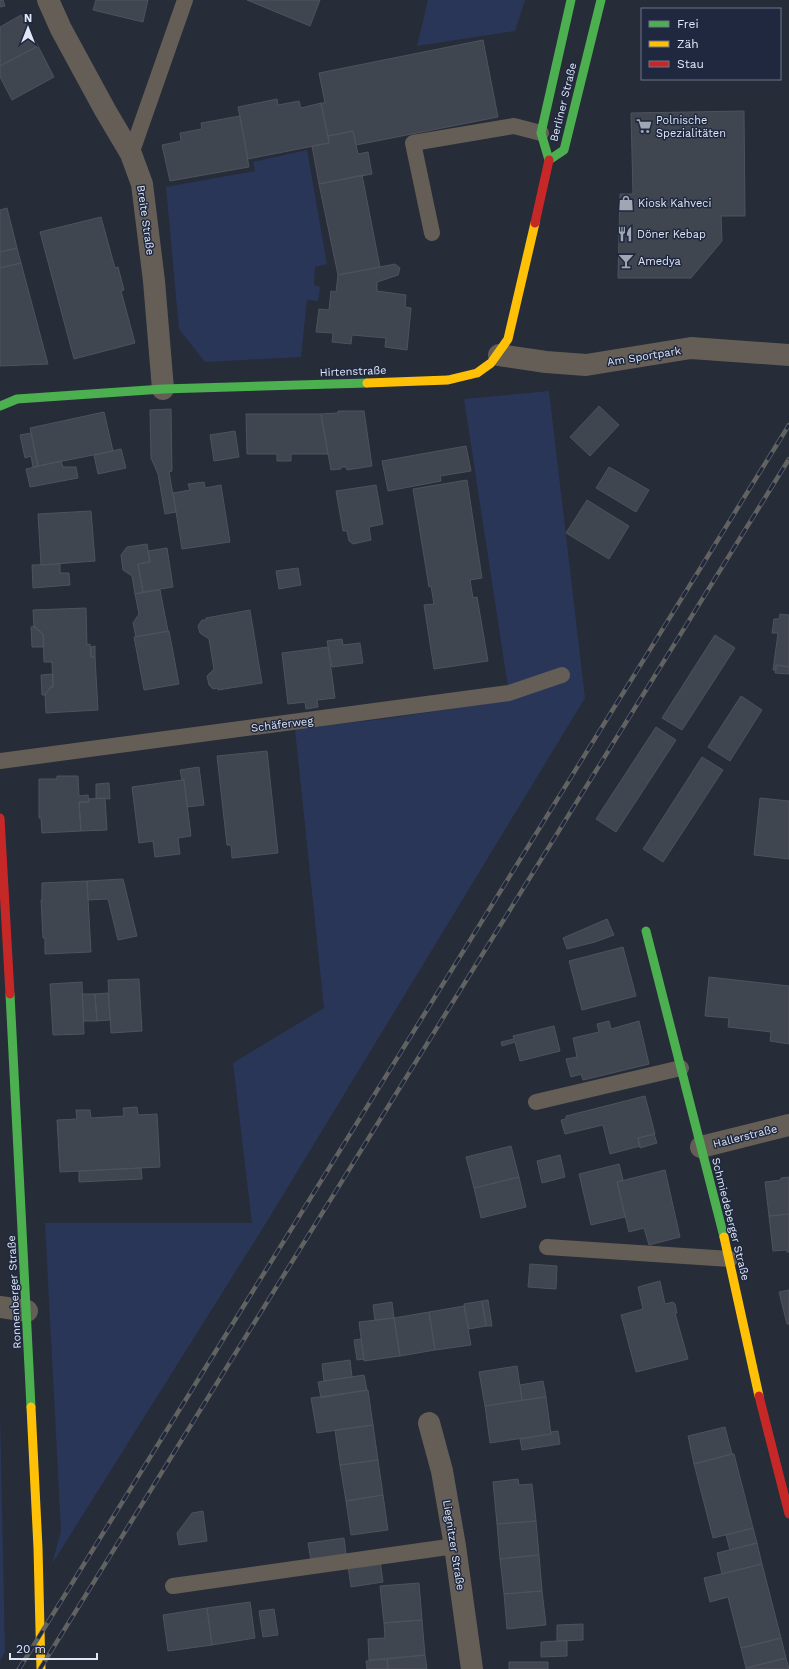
<svg xmlns="http://www.w3.org/2000/svg" width="789" height="1669" font-family="'Work Sans',sans-serif">
	<style>
		.green { fill: #2a3658 }
		.building { fill: #404650; stroke: #4e525d }
		.lines { fill: none; stroke-linecap: round; stroke-linejoin: round }
		.lane { stroke: #645e57; stroke-width: 16 }
		.street { stroke: #645e57; stroke-width: 22 }
		.fast { stroke: #4caf50; stroke-width: 9 }
		.slow { stroke: #ffc107; stroke-width: 9 }
		.jam { stroke: #c62828; stroke-width: 9 }
		.rail-casing { stroke: #626261; stroke-width: 4.5 }
		.rail { stroke: #1f283f; stroke-width: 3; stroke-dasharray: 9; stroke-linecap: butt }
		.labels { text-anchor: middle; stroke-width: 3; stroke-linejoin: round; paint-order: stroke }
		.street-label { font-size: 11px; fill: #e0e7f6; stroke: #1f283f }
		.poi-label { font-size: 11px; fill: #e0e7f6; stroke: #1f283f; text-anchor: start }
	</style>
	<rect width="100%" height="100%" fill="#262c38"/>
	<path class="green" d="M 428,0 L 525,0 L 515,31 L 417,46 Z
		M 307,150 L 327,264 L 315,267 L 314,285 L 320,287 L 318,301 L 307,300 L 301,357 L 205,362 L 179,329 L 166,187 L 255,171 L 253,162 Z
		M 549,391 L 585,698 L 266,1223 L 52,1564 L 61,1531 L 45,1223 L 252,1223 L 233,1063 L 324,1008 L 295,729 L 384,719 L 510,700 L 464,399 Z
		M 0,1410 L 5,1652 L 0,1661 Z"/>
	<path class="building" d="M 0,0 L 3,0 L 5,6 L 0,7 Z
		M 96,0 L 148,0 L 143,22 L 93,10 Z
		M 247,0 L 320,0 L 310,26 Z
		M 21,15 L 38,46 L 0,66 L 0,27 Z
		M 483,40 L 498,117 L 356,145 L 353,131 L 328,136 L 321,103 L 325,103 L 319,73 Z
		M 38,46 L 54,77 L 12,100 L 0,77 L 0,66 Z
		M 277,99 L 278,105 L 299,101 L 301,108 L 321,103 L 329,143 L 248,159 L 238,107 Z
		M 744,111 L 745,216 L 721,216 L 722,241 L 691,278 L 618,278 L 620,194 L 633,194 L 631,113 Z
		M 240,116 L 249,167 L 170,181 L 162,145 L 181,141 L 180,133 L 202,129 L 201,123 Z
		M 353,131 L 358,154 L 368,152 L 372,174 L 319,184 L 312,146 L 329,143 L 328,136 Z
		M 362,175 L 380,267 L 338,275 L 319,184 Z
		M 7,208 L 17,248 L 0,252 L 0,210 Z
		M 101,217 L 115,268 L 118,267 L 124,290 L 121,291 L 135,343 L 74,359 L 40,232 Z
		M 17,248 L 21,263 L 0,268 L 0,252 Z
		M 21,263 L 48,364 L 0,366 L 0,268 Z
		M 395,264 L 400,268 L 398,275 L 377,282 L 377,291 L 406,295 L 405,307 L 411,308 L 407,350 L 385,347 L 386,338 L 352,335 L 351,344 L 332,342 L 333,333 L 316,332 L 319,309 L 329,310 L 331,291 L 336,292 L 338,275 Z
		M 599,406 L 619,425 L 590,456 L 570,437 Z
		M 171,409 L 172,471 L 169,472 L 176,512 L 165,514 L 158,474 L 151,458 L 150,410 Z
		M 338,411 L 364,411 L 372,466 L 347,470 L 346,467 L 341,467 L 341,469 L 331,470 L 321,414 L 338,413 Z
		M 104,412 L 113,451 L 38,466 L 30,428 Z
		M 246,414 L 321,414 L 328,454 L 291,454 L 291,461 L 277,461 L 277,454 L 247,454 Z
		M 235,431 L 239,457 L 214,461 L 210,435 Z
		M 31,433 L 38,466 L 33,467 L 31,456 L 25,458 L 20,435 Z
		M 466,446 L 471,471 L 440,476 L 441,481 L 388,491 L 382,461 Z
		M 121,449 L 126,468 L 98,474 L 94,455 Z
		M 61,461 L 63,467 L 76,467 L 78,478 L 30,487 L 26,469 Z
		M 609,467 L 649,490 L 636,512 L 596,488 Z
		M 467,480 L 482,578 L 470,580 L 473,598 L 477,597 L 488,661 L 434,669 L 424,605 L 434,604 L 431,586 L 429,587 L 413,489 Z
		M 204,482 L 205,488 L 221,485 L 230,542 L 182,549 L 173,493 L 190,490 L 188,484 Z
		M 376,485 L 383,524 L 369,527 L 371,540 L 353,544 L 349,541 L 347,531 L 343,531 L 336,491 Z
		M 587,500 L 629,526 L 609,559 L 566,533 Z
		M 91,511 L 95,561 L 41,565 L 38,514 Z
		M 147,544 L 150,562 L 138,564 L 143,592 L 135,594 L 132,576 L 123,570 L 121,555 L 127,547 Z
		M 167,548 L 173,587 L 143,592 L 138,564 L 150,562 L 148,551 Z
		M 60,564 L 60,573 L 69,573 L 70,585 L 33,588 L 32,565 Z
		M 298,568 L 301,585 L 279,589 L 276,571 Z
		M 160,590 L 168,631 L 136,637 L 133,623 L 139,614 L 135,594 Z
		M 86,608 L 87,645 L 90,644 L 91,657 L 95,657 L 98,710 L 46,713 L 45,694 L 51,687 L 53,687 L 52,662 L 44,662 L 43,634 L 34,627 L 33,610 Z
		M 250,610 L 262,683 L 218,690 L 218,688 L 213,689 L 209,685 L 207,676 L 214,669 L 209,639 L 200,633 L 198,626 L 202,620 L 206,620 L 206,618 Z
		M 780,614 L 789,615 L 789,667 L 776,665 L 776,670 L 773,670 L 778,633 L 772,633 L 774,619 L 779,619 Z
		M 34,626 L 43,634 L 44,647 L 32,647 L 31,627 Z
		M 169,631 L 179,684 L 144,690 L 134,637 Z
		M 715,635 L 735,648 L 682,730 L 662,718 Z
		M 342,639 L 343,645 L 360,643 L 363,663 L 332,667 L 327,641 Z
		M 95,646 L 95,657 L 91,657 L 91,647 Z
		M 328,647 L 335,698 L 317,700 L 318,707 L 306,709 L 305,702 L 288,704 L 282,653 Z
		M 776,665 L 789,667 L 789,674 L 775,673 Z
		M 53,674 L 53,687 L 51,687 L 45,695 L 42,695 L 41,675 Z
		M 741,696 L 762,710 L 730,761 L 708,747 Z
		M 656,727 L 676,740 L 616,832 L 596,819 Z
		M 267,751 L 278,853 L 232,858 L 231,845 L 227,845 L 217,756 Z
		M 702,757 L 723,770 L 663,862 L 643,849 Z
		M 199,767 L 204,805 L 187,807 L 184,780 L 182,780 L 180,770 Z
		M 57,776 L 78,776 L 79,796 L 88,795 L 89,802 L 79,802 L 81,831 L 42,833 L 41,818 L 39,818 L 39,779 L 57,779 Z
		M 182,780 L 184,780 L 191,836 L 178,838 L 180,854 L 155,857 L 153,841 L 139,843 L 132,787 Z
		M 109,783 L 110,799 L 96,798 L 96,784 Z
		M 105,798 L 107,830 L 81,831 L 79,802 L 89,802 L 89,799 Z
		M 760,798 L 789,801 L 789,859 L 754,855 Z
		M 123,879 L 137,936 L 118,940 L 108,899 L 88,900 L 87,881 Z
		M 87,881 L 91,952 L 45,954 L 45,938 L 43,938 L 41,900 L 42,900 L 42,883 Z
		M 607,919 L 614,935 L 595,942 L 567,949 L 563,938 Z
		M 623,947 L 636,996 L 582,1010 L 569,961 Z
		M 709,977 L 789,986 L 789,1044 L 770,1041 L 771,1032 L 728,1027 L 729,1018 L 705,1016 Z
		M 139,979 L 142,1031 L 111,1033 L 108,980 Z
		M 82,982 L 84,1034 L 53,1035 L 50,984 Z
		M 108,993 L 110,1020 L 97,1021 L 95,994 Z
		M 82,994 L 95,994 L 97,1021 L 84,1021 Z
		M 609,1021 L 611,1029 L 639,1021 L 649,1064 L 583,1080 L 581,1074 L 571,1077 L 566,1059 L 577,1057 L 573,1038 L 599,1032 L 597,1024 Z
		M 554,1026 L 560,1051 L 520,1061 L 515,1042 L 502,1046 L 501,1042 L 514,1039 L 513,1036 Z
		M 645,1096 L 655,1134 L 638,1138 L 640,1146 L 610,1154 L 603,1125 L 565,1134 L 561,1120 L 566,1119 L 566,1116 Z
		M 137,1107 L 138,1115 L 157,1114 L 160,1167 L 60,1172 L 57,1120 L 77,1119 L 76,1110 L 90,1110 L 91,1118 L 124,1116 L 123,1108 Z
		M 654,1134 L 657,1143 L 640,1148 L 638,1138 Z
		M 511,1146 L 519,1177 L 474,1188 L 466,1157 Z
		M 560,1155 L 565,1177 L 542,1183 L 537,1161 Z
		M 619,1164 L 623,1180 L 617,1182 L 625,1217 L 591,1225 L 579,1174 Z
		M 141,1168 L 142,1179 L 79,1182 L 79,1171 Z
		M 665,1170 L 680,1237 L 649,1245 L 644,1228 L 629,1232 L 617,1182 Z
		M 519,1177 L 526,1207 L 481,1218 L 474,1188 Z
		M 789,1177 L 789,1214 L 769,1216 L 765,1182 L 781,1180 L 781,1178 Z
		M 789,1214 L 789,1252 L 787,1252 L 787,1250 L 773,1251 L 769,1216 Z
		M 530,1264 L 557,1266 L 556,1289 L 528,1287 Z
		M 660,1281 L 665,1304 L 673,1302 L 675,1304 L 677,1313 L 675,1313 L 688,1359 L 636,1372 L 621,1315 L 643,1309 L 638,1287 Z
		M 789,1290 L 789,1324 L 787,1324 L 779,1292 Z
		M 488,1300 L 492,1326 L 486,1326 L 482,1301 Z
		M 482,1301 L 486,1326 L 469,1329 L 464,1304 Z
		M 392,1302 L 394,1318 L 375,1320 L 373,1305 Z
		M 464,1306 L 471,1345 L 435,1350 L 429,1312 Z
		M 429,1312 L 435,1350 L 400,1356 L 394,1318 Z
		M 394,1318 L 400,1356 L 364,1361 L 359,1322 Z
		M 361,1339 L 364,1359 L 357,1360 L 354,1340 Z
		M 350,1360 L 352,1377 L 324,1381 L 322,1364 Z
		M 517,1366 L 522,1400 L 485,1406 L 479,1372 Z
		M 364,1375 L 367,1390 L 321,1398 L 318,1382 Z
		M 543,1381 L 546,1397 L 522,1400 L 520,1385 Z
		M 368,1390 L 373,1425 L 317,1433 L 311,1398 Z
		M 546,1397 L 551,1434 L 490,1443 L 485,1406 Z
		M 373,1425 L 378,1460 L 340,1465 L 335,1430 Z
		M 725,1427 L 732,1454 L 694,1464 L 688,1436 Z
		M 558,1431 L 560,1444 L 522,1450 L 520,1439 L 551,1434 L 551,1432 Z
		M 732,1454 L 734,1454 L 753,1528 L 713,1538 L 694,1464 Z
		M 378,1460 L 383,1495 L 346,1501 L 340,1465 Z
		M 518,1479 L 519,1485 L 532,1484 L 536,1521 L 497,1524 L 493,1482 Z
		M 383,1495 L 388,1530 L 351,1535 L 346,1501 Z
		M 203,1511 L 207,1541 L 179,1545 L 177,1533 L 192,1513 Z
		M 536,1521 L 539,1555 L 500,1559 L 497,1524 Z
		M 753,1528 L 757,1543 L 730,1550 L 726,1535 Z
		M 344,1538 L 346,1554 L 311,1560 L 308,1543 Z
		M 757,1543 L 762,1564 L 722,1574 L 717,1553 Z
		M 539,1555 L 542,1591 L 504,1594 L 500,1559 Z
		M 380,1561 L 383,1582 L 351,1587 L 348,1566 Z
		M 762,1564 L 781,1638 L 741,1648 L 728,1597 L 710,1602 L 704,1578 Z
		M 419,1583 L 422,1620 L 384,1623 L 380,1586 Z
		M 542,1591 L 546,1625 L 507,1629 L 504,1594 Z
		M 250,1602 L 255,1638 L 212,1645 L 207,1608 Z
		M 207,1608 L 212,1645 L 168,1651 L 163,1615 Z
		M 274,1609 L 278,1635 L 263,1637 L 259,1611 Z
		M 422,1620 L 425,1655 L 369,1660 L 368,1639 L 385,1638 L 384,1623 Z
		M 583,1624 L 583,1640 L 557,1641 L 557,1625 Z
		M 781,1638 L 786,1658 L 746,1668 L 741,1648 Z
		M 557,1641 L 567,1641 L 567,1656 L 541,1657 L 541,1642 Z
		M 425,1655 L 427,1669 L 388,1669 L 387,1659 Z
		M 786,1658 L 789,1669 L 746,1669 L 746,1668 Z
		M 387,1659 L 388,1669 L 367,1669 L 366,1661 Z
		M 509,1662 L 548,1662 L 548,1669 L 509,1669 Z"/>
	<g class="lines">
		<path class="lane" d="M 131,154 L 185,0
			M 432,233 L 413,143 L 514,126 L 541,133
			M 0,761 L 509,693 L 562,675
			M 536,1102 L 681,1068
			M 547,1247 L 730,1259
			M 173,1586 L 455,1546"/>
		<path class="street" d="M 48,0 L 61,29 L 105,110 L 131,154 L 142,184 L 154,281 L 163,389
			M 499,355 L 546,362 L 586,365 L 691,348 L 789,355
			M 701,1147 L 789,1125
			M 0,1307 L 27,1311
			M 429,1423 L 442,1471 L 455,1546 L 472,1669"/>
		<path class="fast" d="M 549,160 L 564,150 L 601,0
			M 549,160 L 541,133 L 571,0
			M 0,406 L 17,399 L 163,389 L 367,383
			M 646,931 L 724,1237
			M 10,994 L 31,1407"/>
		<path class="slow" d="M 367,383 L 448,380 L 477,373 L 491,363 L 508,339 L 535,223
			M 724,1237 L 759,1396
			M 31,1407 L 38,1548 L 41,1669"/>
		<path class="jam" d="M 535,223 L 549,160
			M 0,818 L 10,994
			M 759,1396 L 789,1514"/>
		<defs>
			<path id="rail" d="M 19,1669 L 789,425
				M 40,1669 L 789,459"/>
		</defs>
		<use href="#rail" class="rail-casing"/>
		<use href="#rail" class="rail"/>
	</g>
	<defs>
		<symbol id="supermarket-bare" viewBox="-9 -9 18 18"><path d="M-6-5.5h2.5l.6 2H6L4.5 2H-2.5L-4.4-4H-6ZM-1.5 3.2a1.3 1.3 0 1 0 .1 0ZM3 3.2a1.3 1.3 0 1 0 .1 0Z" fill="#9fa6b4" stroke="#1f283f" stroke-width="2.5" paint-order="stroke"/></symbol>
		<symbol id="shop-bare" viewBox="-9 -9 18 18"><path d="M-5-2.5h2.3a2.7 3.5 0 0 1 5.4 0H5L5.5 6h-11ZM-1.5-2.5h3a1.5 2.3 0 0 0-3 0Z" fill="#9fa6b4" stroke="#1f283f" stroke-width="2.5" paint-order="stroke"/></symbol>
		<symbol id="restaurant-bare" viewBox="-9 -9 18 18"><path d="M-5-6h1v4h1v-4h1v4h1v-4h1v5L-1.5 .5V6h-2V.5L-5-1ZM5-6V6H3V1.5H1.5Q1.5-4 5-6Z" fill="#9fa6b4" stroke="#1f283f" stroke-width="2.5" paint-order="stroke"/></symbol>
		<symbol id="bar-bare" viewBox="-9 -9 18 18"><path d="M-6-5H6L.8 .8V4.5H3.5V6h-7V4.5H-.8V.8Z" fill="#9fa6b4" stroke="#1f283f" stroke-width="2.5" paint-order="stroke"/></symbol>
	</defs>
	<g fill-rule="evenodd">
		<use href="#supermarket-bare" x="633" y="115" width="22" height="22"/>
		<use href="#shop-bare" x="615" y="192" width="22" height="22"/>
		<use href="#restaurant-bare" x="614" y="223" width="22" height="22"/>
		<use href="#bar-bare" x="615" y="250" width="22" height="22"/>
	</g>
	<g class="labels">
		<g class="street-label">
			<text transform="translate(563 102) rotate(-76)" y="4">Berliner Straße</text>
			<text transform="translate(146 220) rotate(82)" y="4">Breite Straße</text>
			<text transform="translate(644 356) rotate(-9)" y="4">Am Sportpark</text>
			<text transform="translate(353 371) rotate(-2)" y="4">Hirtenstraße</text>
			<text transform="translate(282 724) rotate(-7)" y="4">Schäferweg</text>
			<text transform="translate(745 1136) rotate(-14)" y="4">Hallerstraße</text>
			<text transform="translate(731 1219) rotate(76)" y="4">Schmiedeberger Straße</text>
			<text transform="translate(14 1292) rotate(-93)" y="4">Ronnenberger Straße</text>
			<text transform="translate(454 1545) rotate(81)" y="4">Liegnitzer Straße</text>
		</g>
		<g class="poi-label">
			<text x="656" y="124">Polnische<tspan x="656" dy="13">Spezialitäten</tspan></text>
			<text x="638" y="207">Kiosk Kahveci</text>
			<text x="637" y="238">Döner Kebap</text>
			<text x="638" y="265">Amedya</text>
		</g>
	</g>
	<rect x="641" y="8" width="140" height="72" fill="#1f283f" stroke="#6c7488"/>
	<rect x="649" y="21" width="20" height="6" fill="#4caf50" stroke="#6c7488"/>
	<text x="677" y="28" font-size="12" fill="#e0e7f6">Frei</text>
	<rect x="649" y="41" width="20" height="6" fill="#ffc107" stroke="#6c7488"/>
	<text x="677" y="48" font-size="12" fill="#e0e7f6">Zäh</text>
	<rect x="649" y="61" width="20" height="6" fill="#c62828" stroke="#6c7488"/>
	<text x="677" y="68" font-size="12" fill="#e0e7f6">Stau</text>
	<g transform="translate(28 28)" stroke="#1f283f" stroke-width="3" paint-order="stroke">
	<path d="M0-3L7 15L0 10L-7 15Z" fill="#e0e7f6"/>
	<text y="-6" font-size="11" font-weight="bold" text-anchor="middle" fill="#e0e7f6">N</text>
	</g>
	<path d="M10 1653v6h87v-6" fill="none" stroke="#e0e7f6" stroke-width="2"/>
	<text x="16" y="1653" font-size="12" fill="#e0e7f6" stroke="#1f283f" stroke-width="3" paint-order="stroke">20 m</text>
</svg>
